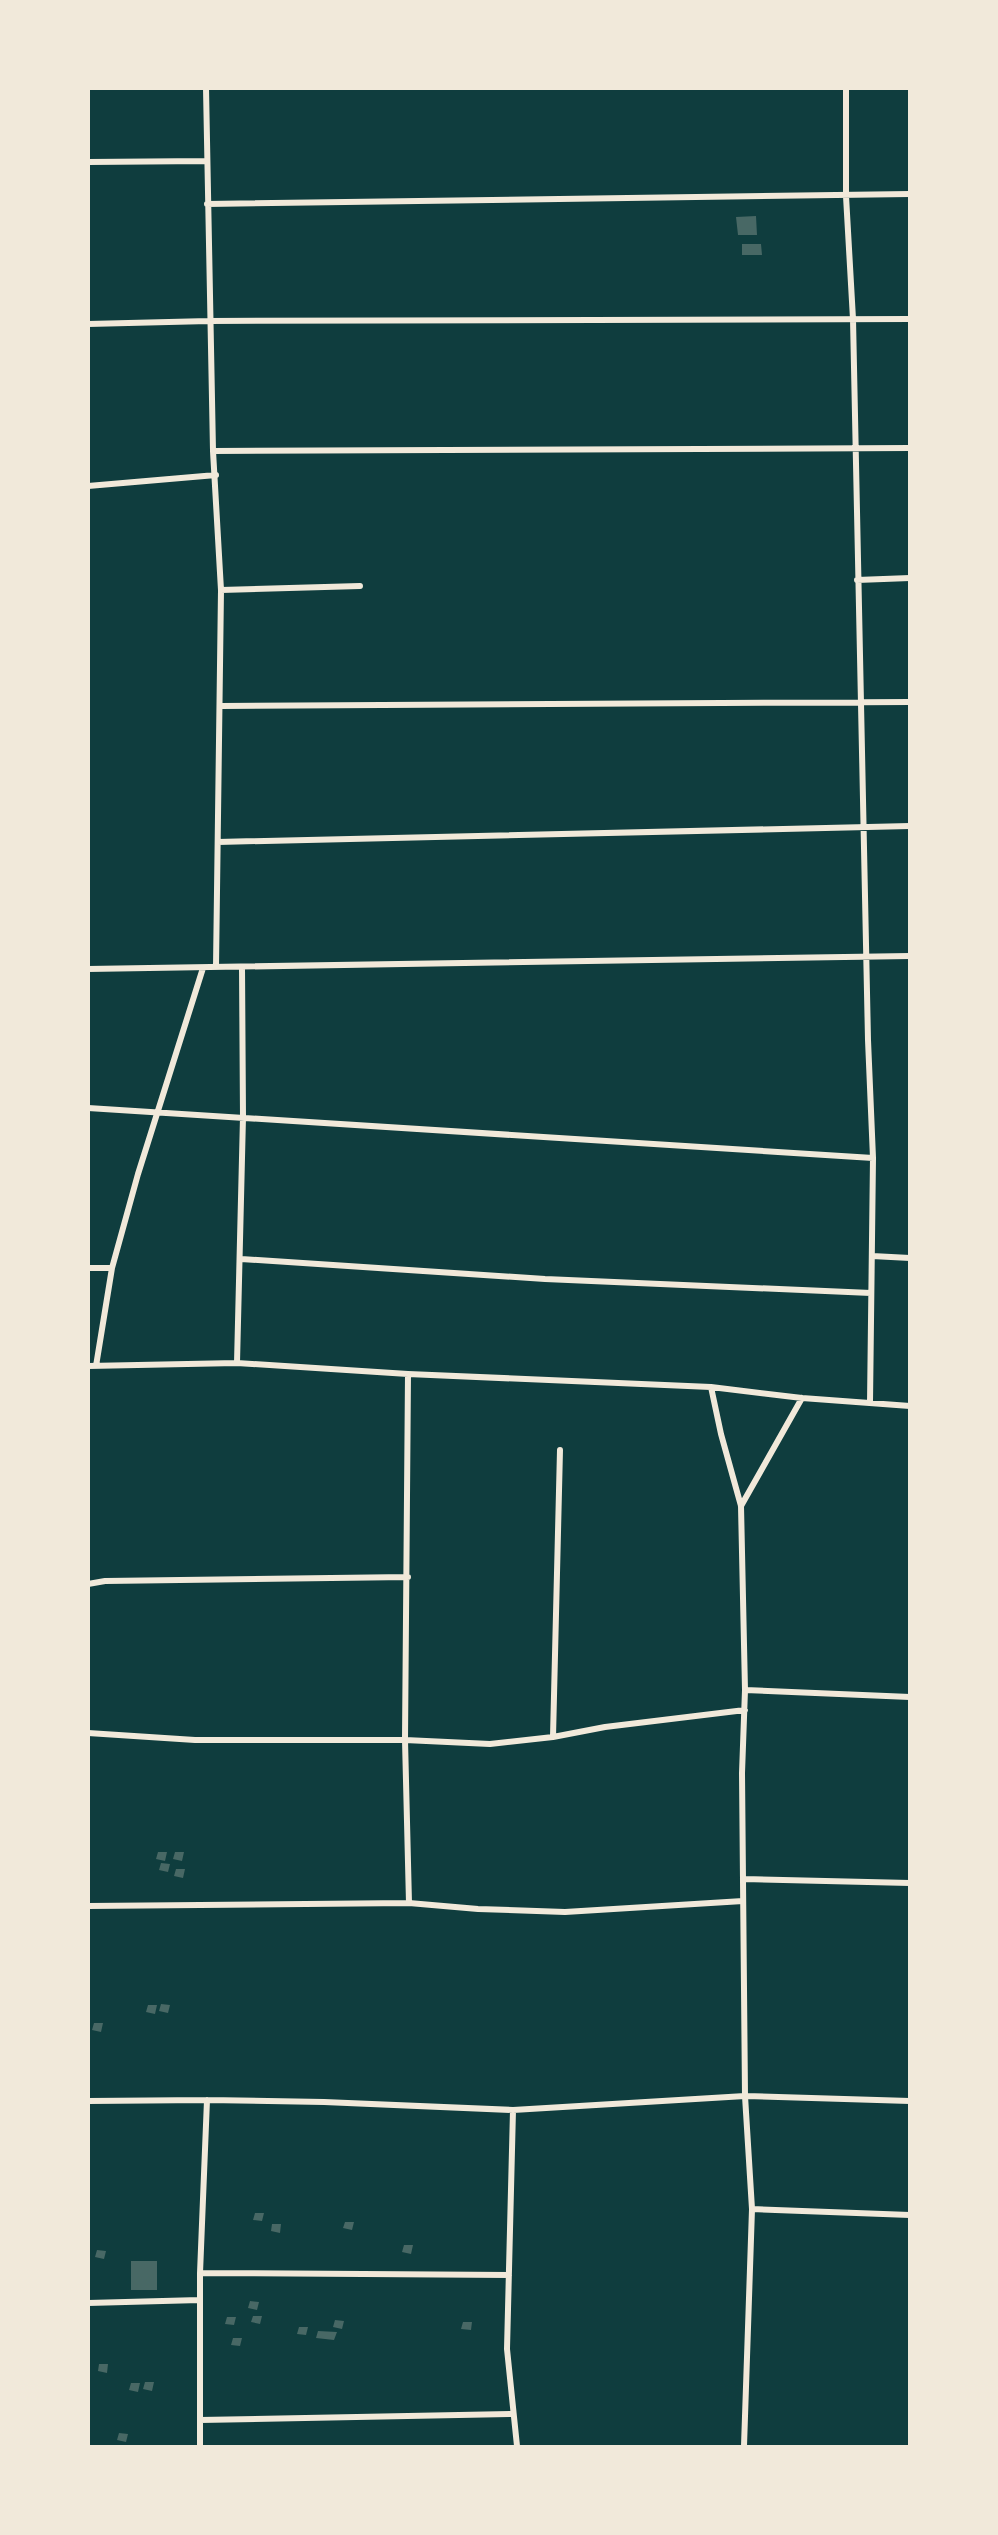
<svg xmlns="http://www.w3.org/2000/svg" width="998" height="2535" font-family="'Nunito Sans',sans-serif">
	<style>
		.building { fill: #486865 }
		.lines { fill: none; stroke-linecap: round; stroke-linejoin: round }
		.minor { stroke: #f1e9da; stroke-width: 6 }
	</style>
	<rect width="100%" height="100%" fill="#0f3d3e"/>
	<path class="building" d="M 756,216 L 757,235 L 738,235 L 736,217 Z
		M 742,244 L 761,244 L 762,255 L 742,255 Z
		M 158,1852 L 167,1852 L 165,1861 L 156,1859 Z
		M 175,1852 L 184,1852 L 182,1861 L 173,1859 Z
		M 161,1863 L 170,1864 L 168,1872 L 159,1870 Z
		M 176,1869 L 185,1869 L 183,1878 L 174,1876 Z
		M 161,2004 L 170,2005 L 168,2013 L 159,2011 Z
		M 148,2005 L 157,2005 L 155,2014 L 146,2012 Z
		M 94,2023 L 103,2023 L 101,2032 L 92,2030 Z
		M 255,2213 L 264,2213 L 262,2221 L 253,2220 Z
		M 345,2222 L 354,2222 L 352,2230 L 343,2228 Z
		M 272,2224 L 281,2224 L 280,2233 L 271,2231 Z
		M 404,2245 L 413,2245 L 411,2254 L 402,2252 Z
		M 97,2250 L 106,2251 L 104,2259 L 95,2257 Z
		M 131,2261 L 157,2261 L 157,2290 L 131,2290 Z
		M 250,2301 L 259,2302 L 257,2310 L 248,2308 Z
		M 253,2316 L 262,2316 L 260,2324 L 251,2322 Z
		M 227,2317 L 236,2317 L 234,2325 L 225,2324 Z
		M 335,2320 L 344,2321 L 342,2329 L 333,2327 Z
		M 463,2322 L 472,2322 L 471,2330 L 461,2329 Z
		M 299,2327 L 308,2327 L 306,2335 L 297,2334 Z
		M 318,2331 L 337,2332 L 334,2340 L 316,2338 Z
		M 233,2338 L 242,2338 L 240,2346 L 231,2345 Z
		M 99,2364 L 108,2364 L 107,2373 L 98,2371 Z
		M 145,2382 L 154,2382 L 152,2391 L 143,2389 Z
		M 131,2383 L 140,2383 L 138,2392 L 129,2390 Z
		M 119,2433 L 128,2434 L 126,2442 L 117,2440 Z"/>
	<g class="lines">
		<path class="minor" d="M 206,88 L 213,451 L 221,590 L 216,967
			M 846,88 L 846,196 L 853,319 L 868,1040 L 873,1158 L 870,1403
			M 88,162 L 207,161
			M 207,204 L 910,194
			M 88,324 L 209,321 L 910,319
			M 213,451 L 910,448
			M 88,486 L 216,475
			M 857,580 L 910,578
			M 221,590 L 360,586
			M 221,706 L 910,702
			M 218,842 L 910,826
			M 88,969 L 910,956
			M 88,1108 L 873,1158
			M 872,1256 L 910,1258
			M 241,1259 L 545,1279 L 871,1293
			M 88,1268 L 112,1268
			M 237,1363 L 243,1117 L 242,967
			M 88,1366 L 237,1363 L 408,1374 L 711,1387 L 802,1398 L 910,1406
			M 96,1366 L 112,1268 L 138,1174 L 203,968
			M 408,1374 L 405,1740 L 409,1903
			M 711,1387 L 721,1434 L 741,1506 L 745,1690 L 742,1773 L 745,2096 L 752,2209 L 744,2446
			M 741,1506 L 802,1398
			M 88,1584 L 105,1581 L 408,1577
			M 745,1690 L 910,1697
			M 88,1733 L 195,1740 L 405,1740 L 490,1744 L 553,1737 L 605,1727 L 745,1710
			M 553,1737 L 560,1450
			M 744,1879 L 910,1883
			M 88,1906 L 409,1903 L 478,1909 L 565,1912 L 743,1901
			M 88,2101 L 207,2100 L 324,2102 L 513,2110 L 745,2096 L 910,2101
			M 513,2110 L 507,2349 L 517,2446
			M 752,2209 L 910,2215
			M 200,2273 L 509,2275
			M 88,2303 L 200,2300
			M 200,2420 L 513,2414
			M 200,2446 L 200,2273 L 207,2100"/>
	</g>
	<rect width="998" height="2535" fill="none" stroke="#f1e9da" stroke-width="180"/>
</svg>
